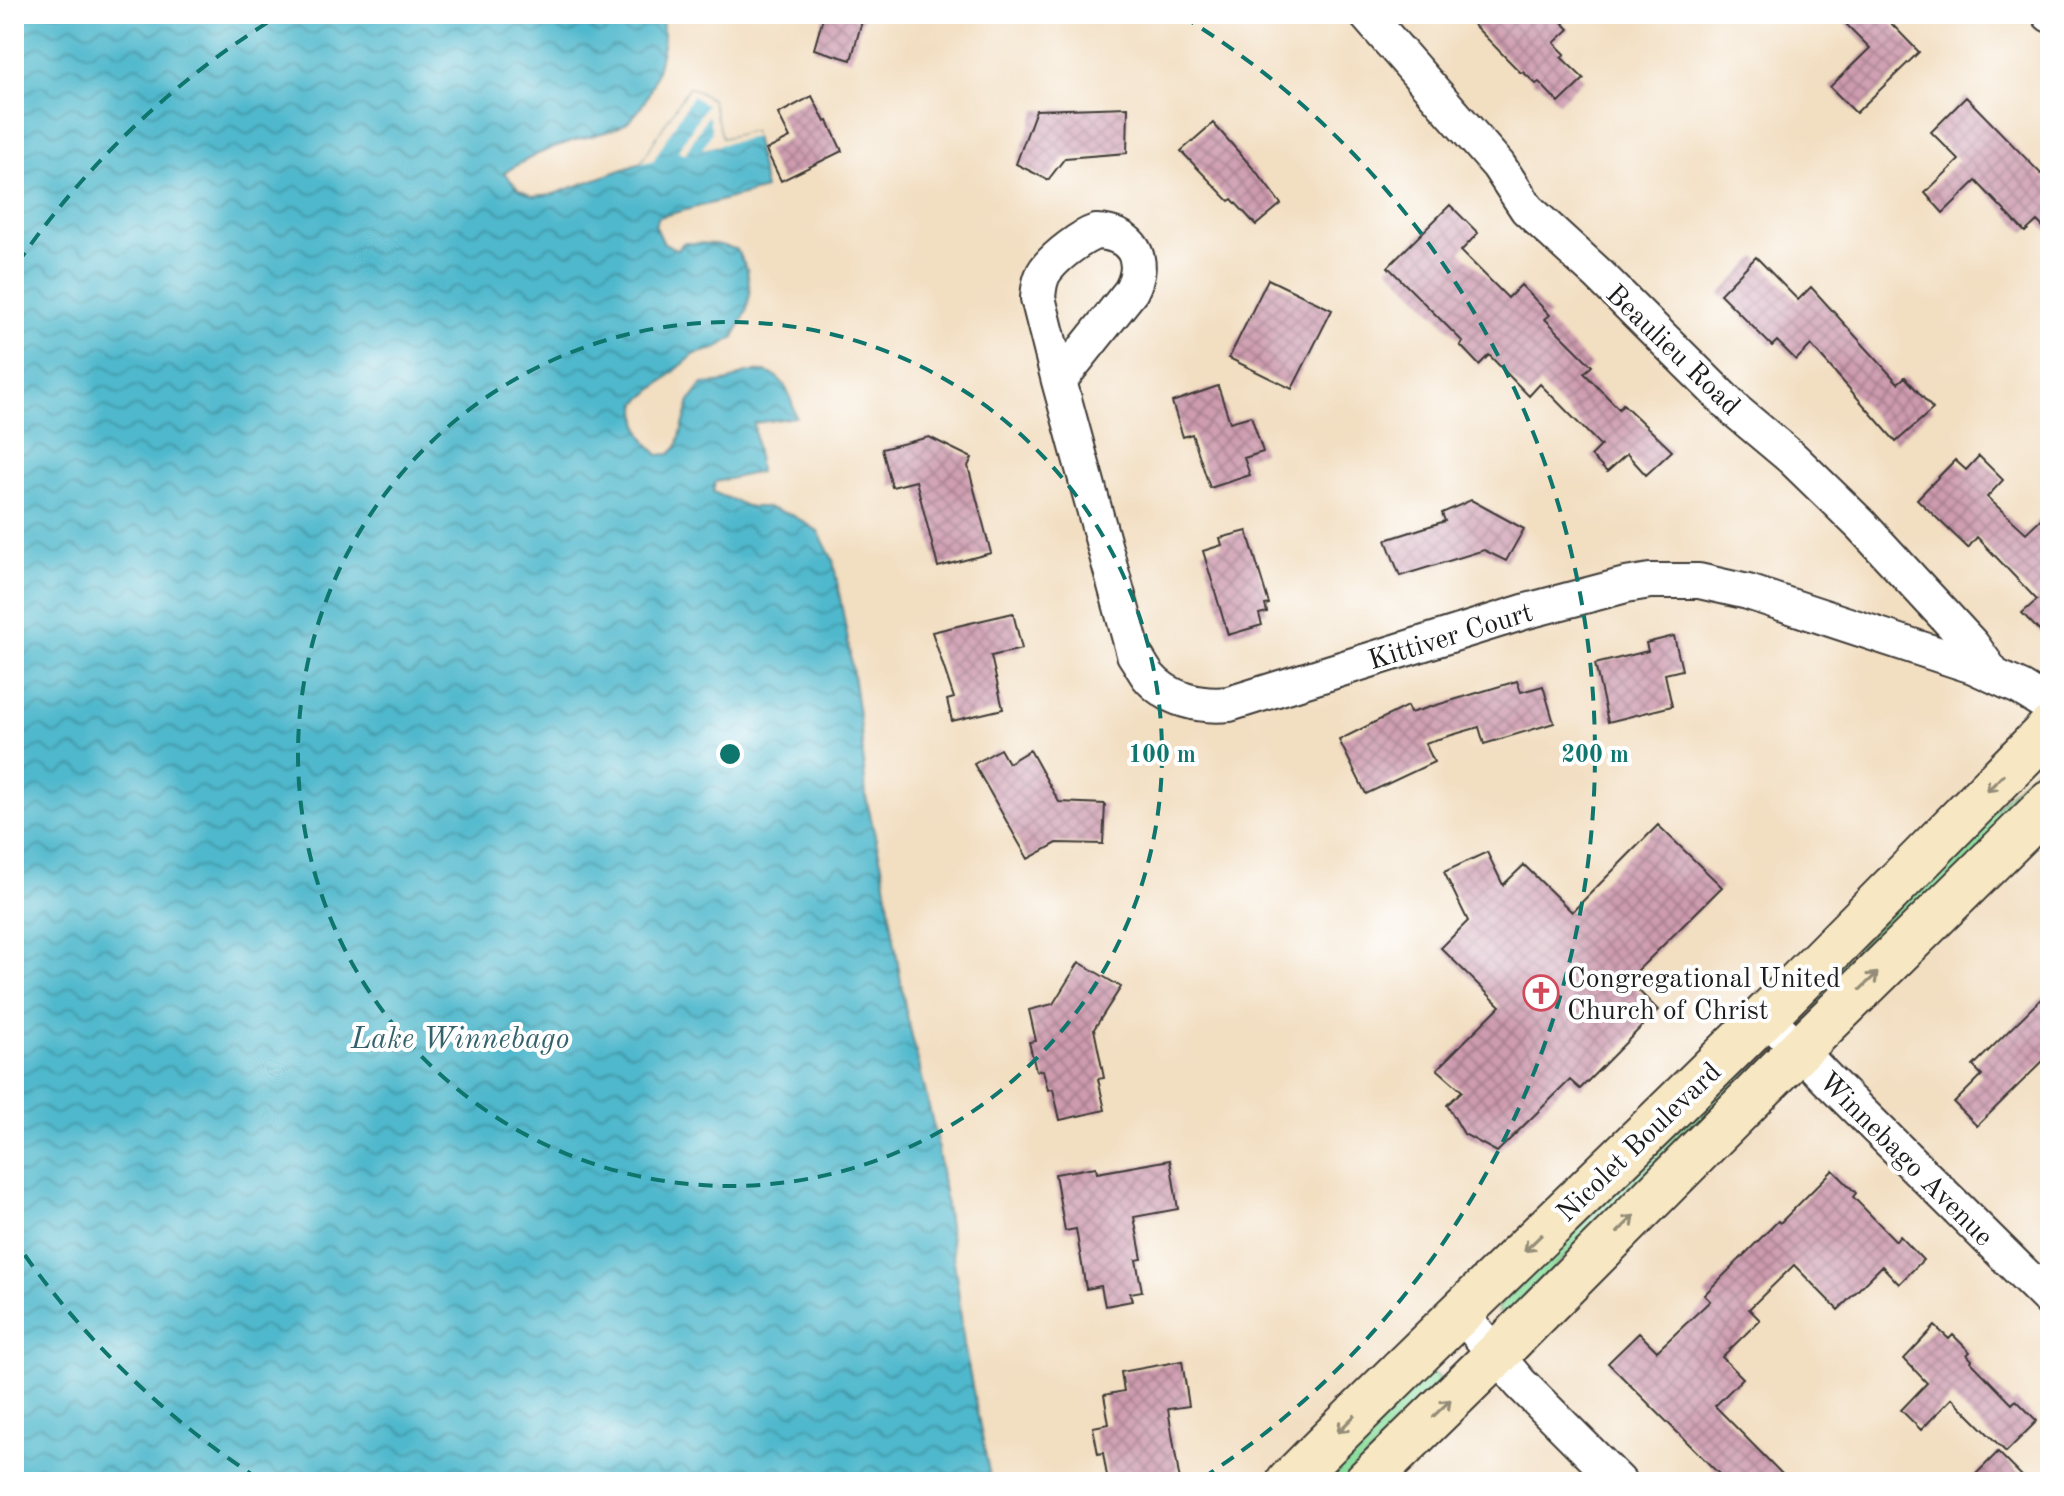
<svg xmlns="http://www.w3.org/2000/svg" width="2064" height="1496" font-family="'Old Standard TT',serif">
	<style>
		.green { fill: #8cdf9f; stroke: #547e5e; stroke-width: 2 }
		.water { fill: url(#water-waves); stroke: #366a74; stroke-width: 2 }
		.pier { fill: #f2dec1 }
		.building { fill: url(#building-cross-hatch) }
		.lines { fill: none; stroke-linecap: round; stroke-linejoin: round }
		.street-casing { stroke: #3c3935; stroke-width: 38 }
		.secondary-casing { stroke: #3c3935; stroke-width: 48 }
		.street { stroke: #fff; stroke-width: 34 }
		.secondary { stroke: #f7e8c3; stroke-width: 44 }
		.oneway { stroke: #948c78 }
		.ring { fill: none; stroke: #0f766e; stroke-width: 4; stroke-dasharray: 14 10 }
		.labels { text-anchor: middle; stroke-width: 8; stroke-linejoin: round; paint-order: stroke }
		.street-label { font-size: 28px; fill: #1c1c1c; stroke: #fff }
		.poi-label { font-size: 28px; fill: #1c1c1c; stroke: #fff; text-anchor: start }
		.water-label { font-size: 30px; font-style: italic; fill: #33626b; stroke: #fff }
		.centre { fill: #0f766e; stroke: #fff; stroke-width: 4 }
		.ring-label { font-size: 24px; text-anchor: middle; font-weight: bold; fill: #0f766e; stroke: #fff; stroke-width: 8; stroke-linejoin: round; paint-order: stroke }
	</style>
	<defs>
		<pattern id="water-waves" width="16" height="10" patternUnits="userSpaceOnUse" patternTransform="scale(2)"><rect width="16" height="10" fill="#4fb8cc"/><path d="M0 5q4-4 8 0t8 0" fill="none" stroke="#4195a5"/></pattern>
		<pattern id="building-cross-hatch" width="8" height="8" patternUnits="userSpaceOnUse" patternTransform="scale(2)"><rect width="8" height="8" fill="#ce9baf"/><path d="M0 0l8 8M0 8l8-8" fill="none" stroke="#a67e8e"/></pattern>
	</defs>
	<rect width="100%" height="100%" fill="#fff"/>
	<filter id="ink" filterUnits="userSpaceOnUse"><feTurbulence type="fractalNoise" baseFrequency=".0125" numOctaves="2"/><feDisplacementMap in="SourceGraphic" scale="16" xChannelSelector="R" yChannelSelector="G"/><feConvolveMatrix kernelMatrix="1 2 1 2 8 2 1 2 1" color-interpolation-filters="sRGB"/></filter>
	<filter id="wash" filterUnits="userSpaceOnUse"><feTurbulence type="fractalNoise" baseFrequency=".006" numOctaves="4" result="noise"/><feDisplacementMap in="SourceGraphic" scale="32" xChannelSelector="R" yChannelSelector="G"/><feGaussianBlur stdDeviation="1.8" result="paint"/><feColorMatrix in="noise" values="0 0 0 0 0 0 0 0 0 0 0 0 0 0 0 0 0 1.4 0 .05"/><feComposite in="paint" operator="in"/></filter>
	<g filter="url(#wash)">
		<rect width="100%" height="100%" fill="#f2dec1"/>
		<path class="green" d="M 2047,763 L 2050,765 L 2050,784 L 1814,1011 L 1806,1008 L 1803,1002 L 2039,764 Z
			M 1755,1052 L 1761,1056 L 1763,1062 L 1506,1316 L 1499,1313 L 1497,1307 Z
			M 1424,1372 C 1432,1372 1436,1373 1441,1380 L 1345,1482 L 1313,1482 Z"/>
		<path class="water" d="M 14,14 L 662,14 C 662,24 664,35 663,45 C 657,76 646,117 615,129 C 601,134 586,137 572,141 C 550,148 523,160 504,173 L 519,189 L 533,196 L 554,194 L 641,163 L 689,87 L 711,100 L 722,139 L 753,131 L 765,189 L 659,217 L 655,225 L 663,242 L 677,250 L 683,243 L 716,244 L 736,249 L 747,269 L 750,293 L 746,313 L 734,337 L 715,349 L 695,354 L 637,403 C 637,428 640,437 658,455 L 670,454 L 677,447 L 690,401 L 703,384 C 711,383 721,384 729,381 C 735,379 740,375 746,373 C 781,366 788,387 796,417 L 754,423 L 759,472 L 715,482 L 713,492 L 749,507 L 766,507 L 792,515 L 818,531 L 833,560 L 847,635 L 861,728 L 866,797 L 883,870 L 905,1007 L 936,1136 L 958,1289 L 964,1345 L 991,1482 L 14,1482 Z"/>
		<path class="pier" d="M 689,87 L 711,100 L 722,139 L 753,131 L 754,137 L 702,149 L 712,132 L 708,115 L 685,154 L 678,151 L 706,105 L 692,96 L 653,161 L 641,163 Z"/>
		<g id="blocks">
			<path class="building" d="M 824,14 L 864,14 L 851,60 L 814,49 Z
				M 1463,14 L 1554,14 L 1569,29 L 1554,43 L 1565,54 L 1561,57 L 1584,79 L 1559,103 L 1539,82 L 1536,84 L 1523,72 L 1521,73 Z
				M 1836,14 L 1882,14 L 1919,52 L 1856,113 L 1830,87 L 1870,48 Z
				M 812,96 L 825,122 L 828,121 L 842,151 L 781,181 L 766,150 L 790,138 L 778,114 Z
				M 1966,97 L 2050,183 L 2050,234 L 2037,221 L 2025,232 L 1976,181 L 1943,213 L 1925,193 L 1959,160 L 1931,132 Z
				M 1128,107 L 1127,153 L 1065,158 L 1048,180 L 1016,164 L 1036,110 Z
				M 1213,123 L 1258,174 L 1281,204 L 1256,225 L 1232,199 L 1229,201 L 1181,151 Z
				M 1450,205 L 1478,233 L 1461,251 L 1508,298 L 1521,285 L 1550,315 L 1545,319 L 1592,366 L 1584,373 L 1619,409 L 1623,404 L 1672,451 L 1646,475 L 1627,454 L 1607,472 L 1591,456 L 1601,446 L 1540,384 L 1529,396 L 1489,355 L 1479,365 L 1460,345 L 1463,342 L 1388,267 Z
				M 1756,257 L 1798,300 L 1811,287 L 1898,383 L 1905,377 L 1933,409 L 1896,442 L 1811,345 L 1796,360 L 1777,341 L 1772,346 L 1720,294 Z
				M 1268,279 L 1332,310 L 1292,389 L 1229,358 Z
				M 1218,386 L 1230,422 L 1251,416 L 1263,452 L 1244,458 L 1250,475 L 1210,488 L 1192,434 L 1183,437 L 1172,402 Z
				M 929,437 L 972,458 L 968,466 L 991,553 L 938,567 L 916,481 L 892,487 L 882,449 Z
				M 1979,456 L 2003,480 L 1987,497 L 2026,533 L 2050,510 L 2050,642 L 2022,613 L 2037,600 L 1977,537 L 1968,548 L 1917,499 L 1955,460 L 1966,470 Z
				M 1471,500 L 1524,529 L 1506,561 L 1484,550 L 1400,576 L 1386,540 L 1445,521 L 1442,513 Z
				M 1247,531 L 1269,604 L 1265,605 L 1267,612 L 1259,614 L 1262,625 L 1228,635 L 1203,551 L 1222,545 L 1220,538 Z
				M 1013,613 L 1022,649 L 991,656 L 1003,709 L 952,721 L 947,700 L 954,698 L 932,632 Z
				M 1674,636 L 1682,670 L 1665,674 L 1672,706 L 1608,722 L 1595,664 L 1648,651 L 1646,643 Z
				M 1517,681 L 1521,692 L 1543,686 L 1554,723 L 1484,744 L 1479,727 L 1425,743 L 1434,762 L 1366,794 L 1339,740 L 1407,706 L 1410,713 Z
				M 1000,749 L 1008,763 L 1030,750 L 1059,802 L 1105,804 L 1103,844 L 1057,843 L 1028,859 L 974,764 Z
				M 1658,825 L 1722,887 L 1628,980 L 1658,1010 L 1580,1089 L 1570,1080 L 1497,1152 L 1464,1134 L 1447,1105 L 1462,1091 L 1437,1069 L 1500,1006 L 1441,948 L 1468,921 L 1444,872 L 1487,852 L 1503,885 L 1524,865 L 1572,912 Z
				M 1079,962 L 1121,987 L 1094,1029 L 1104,1078 L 1098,1079 L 1105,1110 L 1060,1120 L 1053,1089 L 1048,1090 L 1043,1070 L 1036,1071 L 1029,1042 L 1036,1041 L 1029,1010 L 1053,1004 Z
				M 2050,990 L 2050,1054 L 1977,1126 L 1954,1103 L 1982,1075 L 1973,1066 Z
				M 1170,1160 L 1178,1209 L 1134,1217 L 1142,1259 L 1136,1260 L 1142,1291 L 1130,1293 L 1132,1301 L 1105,1306 L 1101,1286 L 1086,1289 L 1076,1229 L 1065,1231 L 1055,1174 L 1096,1167 L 1097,1173 Z
				M 1833,1170 L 1856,1193 L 1853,1197 L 1896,1241 L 1900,1236 L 1923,1260 L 1899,1284 L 1882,1266 L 1838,1310 L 1794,1265 L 1749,1309 L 1760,1320 L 1722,1357 L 1743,1378 L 1715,1406 L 1790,1482 L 1727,1482 L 1608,1363 L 1639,1333 L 1657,1351 L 1710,1301 L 1704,1295 L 1778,1221 L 1780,1223 Z
				M 1935,1326 L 1949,1339 L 1953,1335 L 1970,1352 L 1967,1355 L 1972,1360 L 1971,1362 L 2012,1404 L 2016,1400 L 2037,1421 L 2006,1452 L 1952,1398 L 1921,1430 L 1901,1410 L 1927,1383 L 1904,1359 Z
				M 1182,1361 L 1189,1406 L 1168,1409 L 1180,1482 L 1108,1482 L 1103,1453 L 1098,1454 L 1093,1427 L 1109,1424 L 1104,1395 L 1124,1391 L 1121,1372 Z
				M 1998,1452 L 2028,1482 L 1968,1482 Z"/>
		</g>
	</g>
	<g filter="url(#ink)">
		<use href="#blocks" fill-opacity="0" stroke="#3c3935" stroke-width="2"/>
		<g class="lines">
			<defs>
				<path id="street" d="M 1366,14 L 1498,165 L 1527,209 L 1598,274 L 1736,411 L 1792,458 L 1861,525 L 1972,645 L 1992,673
					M 2049,14 L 2050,15
					M 1096,232 C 1132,233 1148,259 1131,291 L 1059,381 L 1038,298 C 1039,287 1040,276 1048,267 C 1058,255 1081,237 1096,232 Z
					M 1059,381 L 1134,654 C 1139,661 1143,669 1148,676 C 1168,700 1200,707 1229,704 L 1527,611 L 1626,585 L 1650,581 L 1699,581 L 1748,592 L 1973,666 L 2021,688 L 2050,706
					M 1766,1016 L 1827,1079 L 2050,1300
					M 1461,1314 L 1520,1383 L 1619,1482"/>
				<path id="secondary" d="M 1289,1482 C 1445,1324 1608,1173 1765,1016 C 1861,921 1955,824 2050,728
					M 1366,1482 L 1495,1356 L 1799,1050 L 2050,803"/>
			</defs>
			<use href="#street" class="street-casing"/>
			<use href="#secondary" class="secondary-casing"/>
			<use href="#street" class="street"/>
			<use href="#secondary" class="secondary"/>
		</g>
		<defs><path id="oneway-shaft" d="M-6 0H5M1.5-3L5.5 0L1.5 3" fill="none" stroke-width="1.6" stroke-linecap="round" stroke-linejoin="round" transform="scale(2)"/></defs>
		<g class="oneway">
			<use href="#oneway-shaft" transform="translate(1995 783) rotate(135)"/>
			<use href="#oneway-shaft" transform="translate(1869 981) rotate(-44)"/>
			<use href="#oneway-shaft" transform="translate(1626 1224) rotate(-45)"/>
			<use href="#oneway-shaft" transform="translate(1533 1243) rotate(136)"/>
			<use href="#oneway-shaft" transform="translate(1442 1408) rotate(-44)"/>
			<use href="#oneway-shaft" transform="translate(1346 1424) rotate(135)"/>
		</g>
	</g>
	<g class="ring">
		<circle cx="730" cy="754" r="432"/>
		<path d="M259 1479A865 865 0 0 1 17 1244M17 264A865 865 0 0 1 278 16M1182 16A865 865 0 0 1 1201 1479"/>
	</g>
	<defs>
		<symbol id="church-ring" viewBox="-11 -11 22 22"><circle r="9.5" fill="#fff" stroke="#d1495b" stroke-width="1.5"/><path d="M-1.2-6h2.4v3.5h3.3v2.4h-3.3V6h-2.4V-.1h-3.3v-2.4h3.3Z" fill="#d1495b"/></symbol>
	</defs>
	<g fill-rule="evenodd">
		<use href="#church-ring" x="1521" y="973" width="40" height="40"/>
	</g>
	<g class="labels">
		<g class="street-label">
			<text transform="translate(1674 349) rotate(44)" y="10">Beaulieu Road</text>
			<text transform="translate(1450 635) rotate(-17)" y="10">Kittiver Court</text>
			<text transform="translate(1638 1141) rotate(-44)" y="10">Nicolet Boulevard</text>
			<text transform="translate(1907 1158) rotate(45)" y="10">Winnebago Avenue</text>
		</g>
		<g class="poi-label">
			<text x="1567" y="987">Congregational United<tspan x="1567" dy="32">Church of Christ</tspan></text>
		</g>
		<g class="water-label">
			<text x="460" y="1048">Lake Winnebago</text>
		</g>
	</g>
	<circle cx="730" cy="754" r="12" class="centre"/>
	<g class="ring-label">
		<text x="1162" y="762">100 m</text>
		<text x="1595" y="762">200 m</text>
	</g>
	<rect width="2064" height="1496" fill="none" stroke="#fff" stroke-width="48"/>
</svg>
